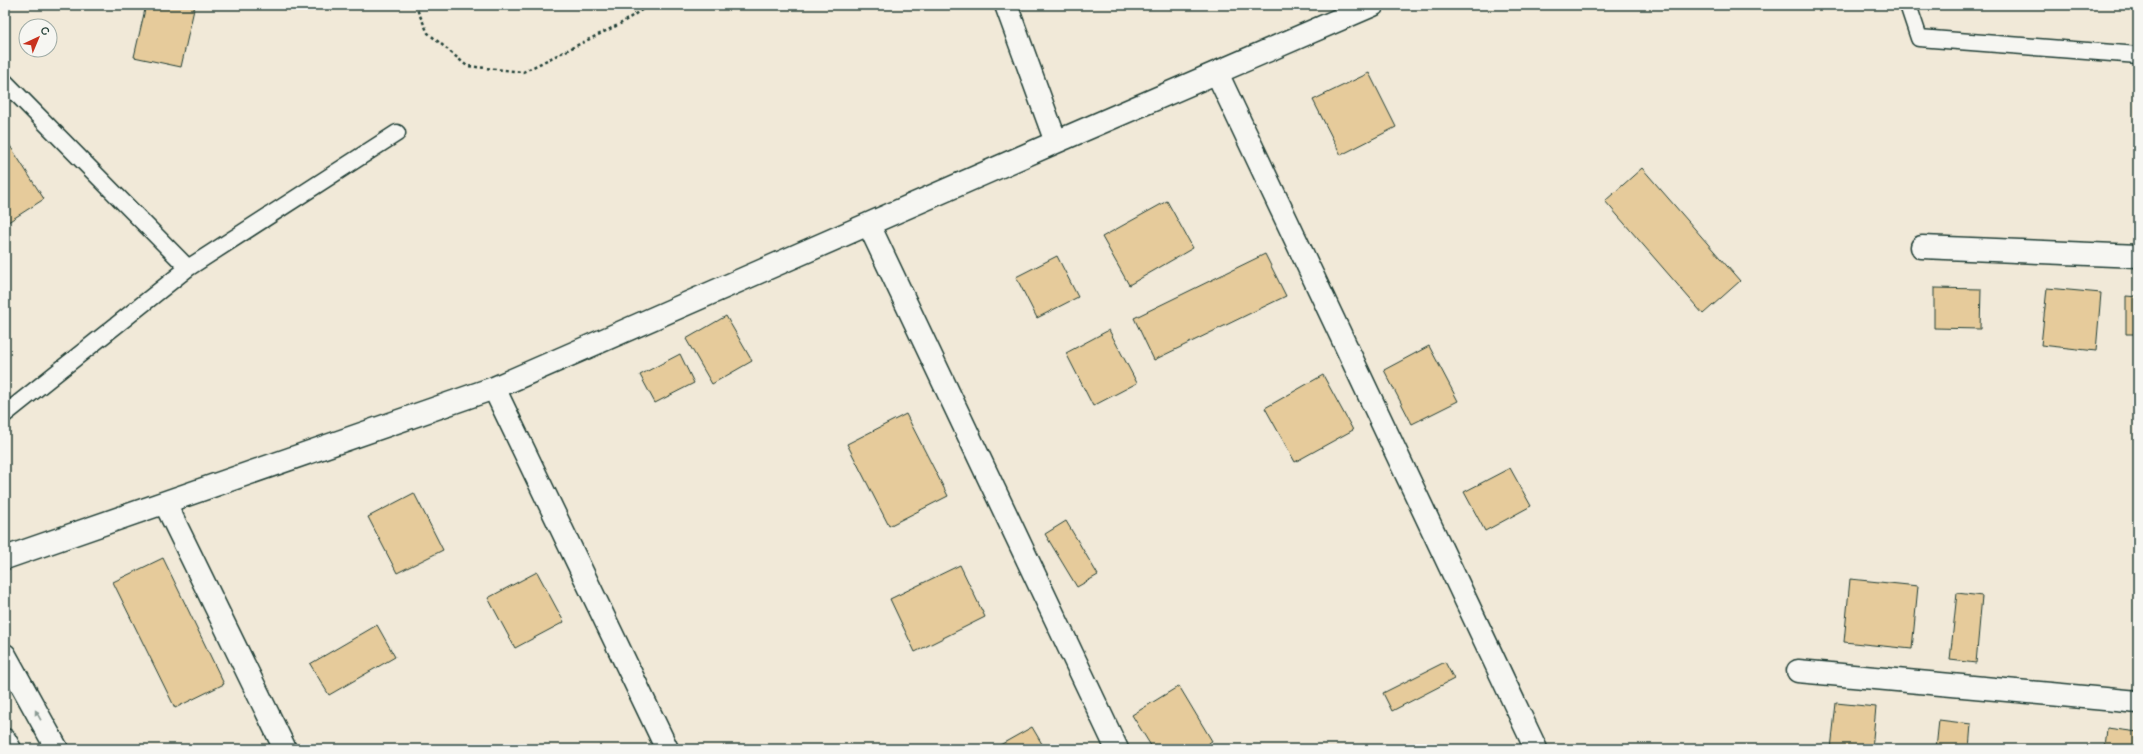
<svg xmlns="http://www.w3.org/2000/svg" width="2143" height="754" font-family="'Balsamiq Sans',sans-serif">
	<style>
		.building { fill: #e6cb9b; stroke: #1f3d34 }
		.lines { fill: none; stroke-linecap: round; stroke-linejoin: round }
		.service-casing { stroke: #1f3d34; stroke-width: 19 }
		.minor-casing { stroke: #1f3d34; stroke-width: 25 }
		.primary-casing { stroke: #1f3d34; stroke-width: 25 }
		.path { stroke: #1f3d34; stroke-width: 2.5; stroke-dasharray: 3 3; stroke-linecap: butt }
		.service { stroke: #f6f6f2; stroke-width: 16 }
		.minor { stroke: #f6f6f2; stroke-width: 22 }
		.primary { stroke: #f6f6f2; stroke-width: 22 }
		.oneway { fill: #8a9a93 }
	</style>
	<rect width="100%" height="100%" fill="#f1e9d8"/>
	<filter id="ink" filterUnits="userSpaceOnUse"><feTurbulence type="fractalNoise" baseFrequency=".025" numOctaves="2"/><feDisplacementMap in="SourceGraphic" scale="8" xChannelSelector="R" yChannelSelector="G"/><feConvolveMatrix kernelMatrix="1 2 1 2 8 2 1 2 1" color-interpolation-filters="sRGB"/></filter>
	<g filter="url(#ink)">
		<path class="building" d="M 146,5 L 195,5 L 181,67 L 134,57 Z
			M 1369,73 L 1396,127 L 1341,155 L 1313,100 Z
			M 5,138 L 44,199 L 5,224 Z
			M 1642,168 L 1740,281 L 1703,314 L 1605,201 Z
			M 1167,201 L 1193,248 L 1129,285 L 1102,237 Z
			M 1265,254 L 1286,296 L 1154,360 L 1134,318 Z
			M 1057,256 L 1078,297 L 1037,318 L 1016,277 Z
			M 1934,288 L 1981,289 L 1980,329 L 1934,328 Z
			M 2047,288 L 2101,293 L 2096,351 L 2041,345 Z
			M 2126,296 L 2138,297 L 2138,334 L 2126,334 Z
			M 726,316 L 752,361 L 712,384 L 686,339 Z
			M 1109,330 L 1137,383 L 1093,406 L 1066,353 Z
			M 1429,346 L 1458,401 L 1412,424 L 1384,370 Z
			M 680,354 L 694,383 L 655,403 L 640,375 Z
			M 1323,375 L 1353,430 L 1295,462 L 1265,408 Z
			M 906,414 L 948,496 L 889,526 L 847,444 Z
			M 1510,468 L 1531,506 L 1485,531 L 1464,492 Z
			M 414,493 L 443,550 L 397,573 L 368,517 Z
			M 1066,521 L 1098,575 L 1077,587 L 1045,534 Z
			M 163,558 L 224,684 L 175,708 L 113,582 Z
			M 960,565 L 985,617 L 915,652 L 890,599 Z
			M 537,572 L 564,622 L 515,648 L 488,598 Z
			M 1850,579 L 1918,586 L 1912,649 L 1844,642 Z
			M 1957,593 L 1982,596 L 1976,663 L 1950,660 Z
			M 377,625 L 395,657 L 329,695 L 310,664 Z
			M 1445,662 L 1454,679 L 1392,711 L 1383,693 Z
			M 1179,686 L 1212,741 L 1199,749 L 1153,749 L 1132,715 Z
			M 1836,703 L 1876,707 L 1872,749 L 1831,749 Z
			M 1939,720 L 1971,724 L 1969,749 L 1936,749 Z
			M 1032,727 L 1045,749 L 993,749 Z
			M 2107,728 L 2138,732 L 2138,749 L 2105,749 Z"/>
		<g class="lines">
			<defs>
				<path id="service" d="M 1908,5 L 1919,38 L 2138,55
					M 5,82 L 188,268
					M 5,414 L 188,268 L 397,133"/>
				<path id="minor" d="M 1006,5 L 1056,142
					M 1217,73 L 1536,749
					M 869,225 L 1117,749
					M 1922,247 L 2138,256
					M 494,388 L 667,749
					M 165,503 L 285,749
					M 5,558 L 494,388 L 1056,142 L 1373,5
					M 1798,671 L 2138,702"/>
				<path id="primary" d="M 5,655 L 57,749
					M 5,740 L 10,749"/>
			</defs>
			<use href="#service" class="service-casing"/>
			<use href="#minor" class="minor-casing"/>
			<use href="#primary" class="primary-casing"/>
			<path class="path" d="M 415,5 L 428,33 L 467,66 L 523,72 L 620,24 L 649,5"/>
			<use href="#service" class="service"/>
			<use href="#minor" class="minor"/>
			<use href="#primary" class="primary"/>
		</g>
		<defs><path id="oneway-solid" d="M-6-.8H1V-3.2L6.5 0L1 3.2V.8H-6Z"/></defs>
		<use class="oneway" href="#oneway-solid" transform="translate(38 715) rotate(-119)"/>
	</g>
	<rect width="2143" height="754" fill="none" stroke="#f6f6f2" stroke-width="20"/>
	<rect x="10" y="10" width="2123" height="734" fill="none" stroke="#1f3d34" stroke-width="1.5" filter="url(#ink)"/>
	<g transform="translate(38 38) rotate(44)"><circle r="19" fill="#f6f6f2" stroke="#a0aca6"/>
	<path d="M0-3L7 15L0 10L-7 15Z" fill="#c8321e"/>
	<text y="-6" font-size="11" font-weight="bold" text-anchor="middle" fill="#1f3d34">С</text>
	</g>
</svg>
